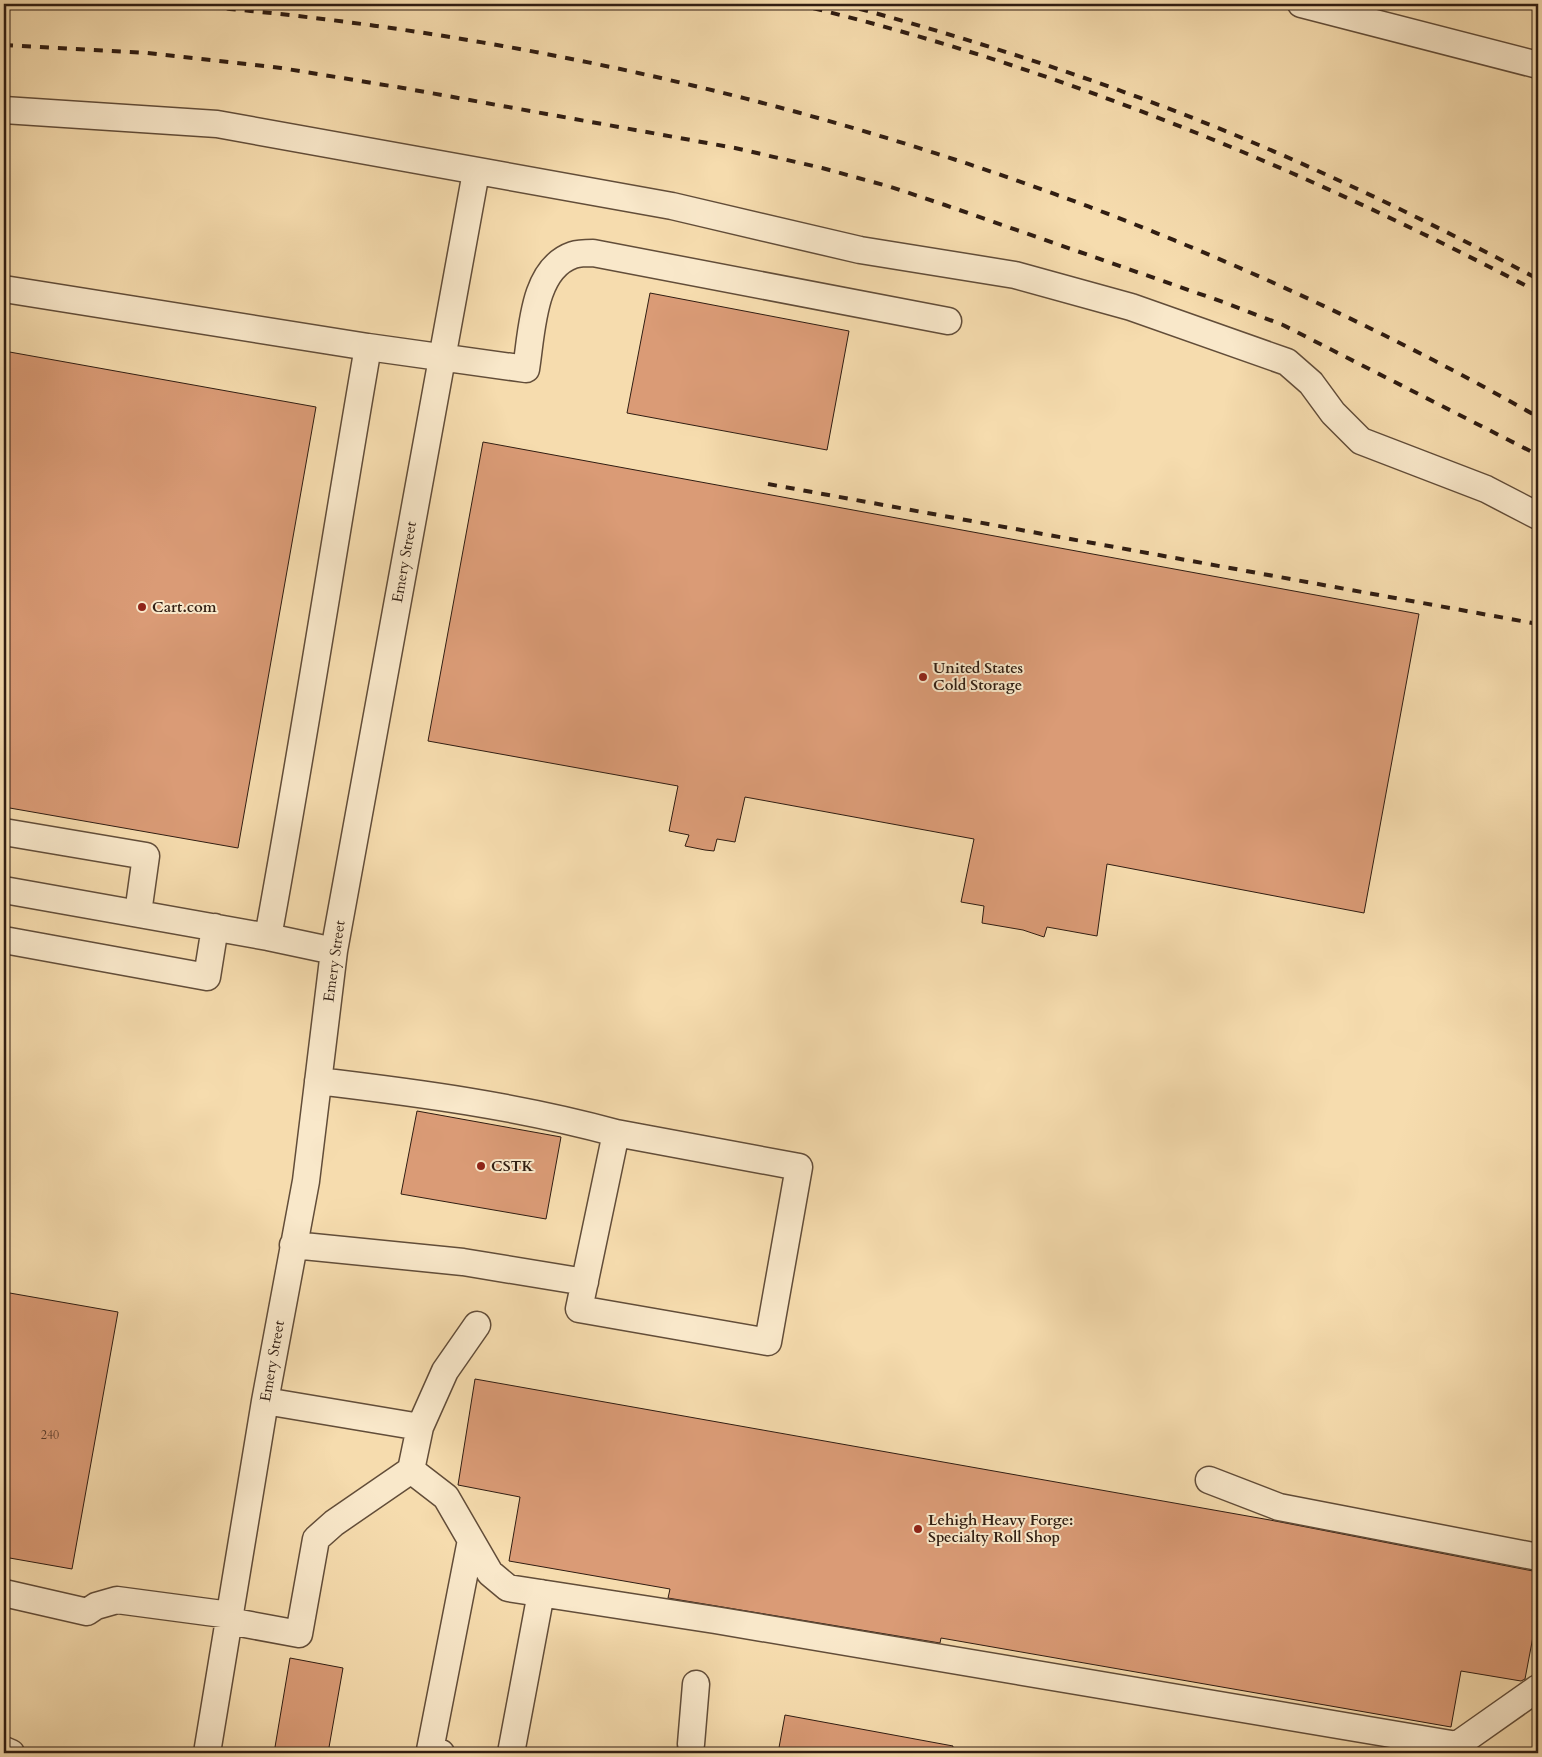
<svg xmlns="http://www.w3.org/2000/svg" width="1542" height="1757" font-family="Cardo,serif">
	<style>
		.building { fill: #da9b76; stroke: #301d12 }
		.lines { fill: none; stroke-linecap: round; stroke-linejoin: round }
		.minor-casing { stroke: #624d39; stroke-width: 29 }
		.minor { stroke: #f9e8ca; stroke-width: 26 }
		.rail { stroke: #301d12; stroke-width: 4; stroke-dasharray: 9 9; stroke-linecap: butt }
		.poi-dot { fill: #8f2418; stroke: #f9e8ca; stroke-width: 2 }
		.labels { text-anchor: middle; stroke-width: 4; stroke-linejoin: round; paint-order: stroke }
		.number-label { font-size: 12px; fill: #5a3c2b }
		.street-label { font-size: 15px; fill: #301d12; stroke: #f9e8ca }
		.poi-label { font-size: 15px; font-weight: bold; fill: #301d12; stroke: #f9e8ca; text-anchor: start }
	</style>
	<rect width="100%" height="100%" fill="#f6dcae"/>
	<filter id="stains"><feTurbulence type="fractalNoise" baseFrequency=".004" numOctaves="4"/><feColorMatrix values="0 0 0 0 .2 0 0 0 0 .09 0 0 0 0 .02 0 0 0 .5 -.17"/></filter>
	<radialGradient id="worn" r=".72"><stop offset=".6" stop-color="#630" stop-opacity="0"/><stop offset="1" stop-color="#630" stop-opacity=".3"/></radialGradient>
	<path class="building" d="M 650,293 L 849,331 L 827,450 L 627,413 Z
		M 4,351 L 316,407 L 238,848 L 4,807 Z
		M 483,442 L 1419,614 L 1364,913 L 1107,864 L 1097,936 L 1047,927 L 1044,937 L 1023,930 L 982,923 L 984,906 L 961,902 L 974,839 L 745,797 L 735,842 L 717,839 L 714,851 L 705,850 L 685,846 L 689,835 L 669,831 L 678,786 L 428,741 Z
		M 417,1111 L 561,1137 L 546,1219 L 401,1194 Z
		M 4,1292 L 118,1312 L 72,1569 L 4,1557 Z
		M 475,1379 L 1270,1520 L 1538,1572 L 1538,1627 L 1535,1626 L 1525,1679 L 1521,1681 L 1461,1671 L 1451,1727 L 941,1638 L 940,1643 L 668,1598 L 670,1589 L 509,1561 L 520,1497 L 458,1485 Z
		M 290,1658 L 343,1668 L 328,1753 L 274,1753 Z
		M 785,1715 L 953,1746 L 952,1753 L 778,1753 Z"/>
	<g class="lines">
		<defs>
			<path id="minor" d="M 1301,4 L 1538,65
				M 4,110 L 217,124 L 672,206 L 860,250 L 1015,275 L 1131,307 L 1287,362 L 1311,383 L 1333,413 L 1361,441 L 1486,489 L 1538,516
				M 4,289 L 368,347 C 334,543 304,741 268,937 L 4,890
				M 368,347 L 526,369 C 532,333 532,269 573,255 C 579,253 586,253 593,253 L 948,321
				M 4,832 L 146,856 L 138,913
				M 268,937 L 334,951
				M 4,940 L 207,977 L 215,927
				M 318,1081 C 419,1093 517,1106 616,1133
				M 616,1133 L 799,1167 L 768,1342 L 579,1309 Z
				M 293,1245 L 463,1262 L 585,1282
				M 265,1401 L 420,1427
				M 411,1470 L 446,1497 L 490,1573 L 508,1588 L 715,1620 L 1457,1745 L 1538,1688
				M 1209,1480 L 1279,1507 L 1538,1557
				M 4,1593 L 87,1612 L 96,1606 L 117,1600 L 230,1615
				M 229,1621 L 299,1634 L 316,1539 L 334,1523 L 411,1470 L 420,1427 L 445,1371 L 477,1325
				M 691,1744 L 696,1684
				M 4,1750 L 11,1753
				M 207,1753 L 265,1401 L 306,1181 L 334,951 L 476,172
				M 441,1753 L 430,1750 L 471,1540
				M 511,1753 L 541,1593"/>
		</defs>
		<use href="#minor" class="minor-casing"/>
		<use href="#minor" class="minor"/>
		<path class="rail" d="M 173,4 C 651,41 1121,180 1538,417
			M 796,4 C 1056,66 1302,168 1538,292
			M 842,4 C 975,40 1107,82 1235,135 C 1339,178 1439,227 1538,279
			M 4,45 L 147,53 L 281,68 L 403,88 L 735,148 L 822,168 L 891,187 L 945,205 L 1223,302 L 1283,325 L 1538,455
			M 768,484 L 1538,624"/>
	</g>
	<g class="poi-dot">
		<circle cx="142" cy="607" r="5"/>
		<circle cx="923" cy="677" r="5"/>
		<circle cx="481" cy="1166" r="5"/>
		<circle cx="918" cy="1529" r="5"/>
	</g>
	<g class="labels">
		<g class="number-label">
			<text x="50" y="1439">240</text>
		</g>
		<g class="street-label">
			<text transform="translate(404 562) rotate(-80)" y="5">Emery Street</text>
			<text transform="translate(334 961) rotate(-82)" y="5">Emery Street</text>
			<text transform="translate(272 1361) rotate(-80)" y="5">Emery Street</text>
		</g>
		<g class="poi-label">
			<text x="152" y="612">Cart.com</text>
			<text x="933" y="673">United States<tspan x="933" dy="17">Cold Storage</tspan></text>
			<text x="491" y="1171">CSTK</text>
			<text x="928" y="1525">Lehigh Heavy Forge:<tspan x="928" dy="17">Specialty Roll Shop</tspan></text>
		</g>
	</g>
	<rect width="1542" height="1757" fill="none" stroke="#f6dcae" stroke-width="20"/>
	<rect x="5" y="5" width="1532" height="1747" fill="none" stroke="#301d12" stroke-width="2.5"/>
	<rect x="10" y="10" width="1522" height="1737" fill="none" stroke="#301d12"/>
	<rect width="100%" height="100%" filter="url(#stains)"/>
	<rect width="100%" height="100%" fill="url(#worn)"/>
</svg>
